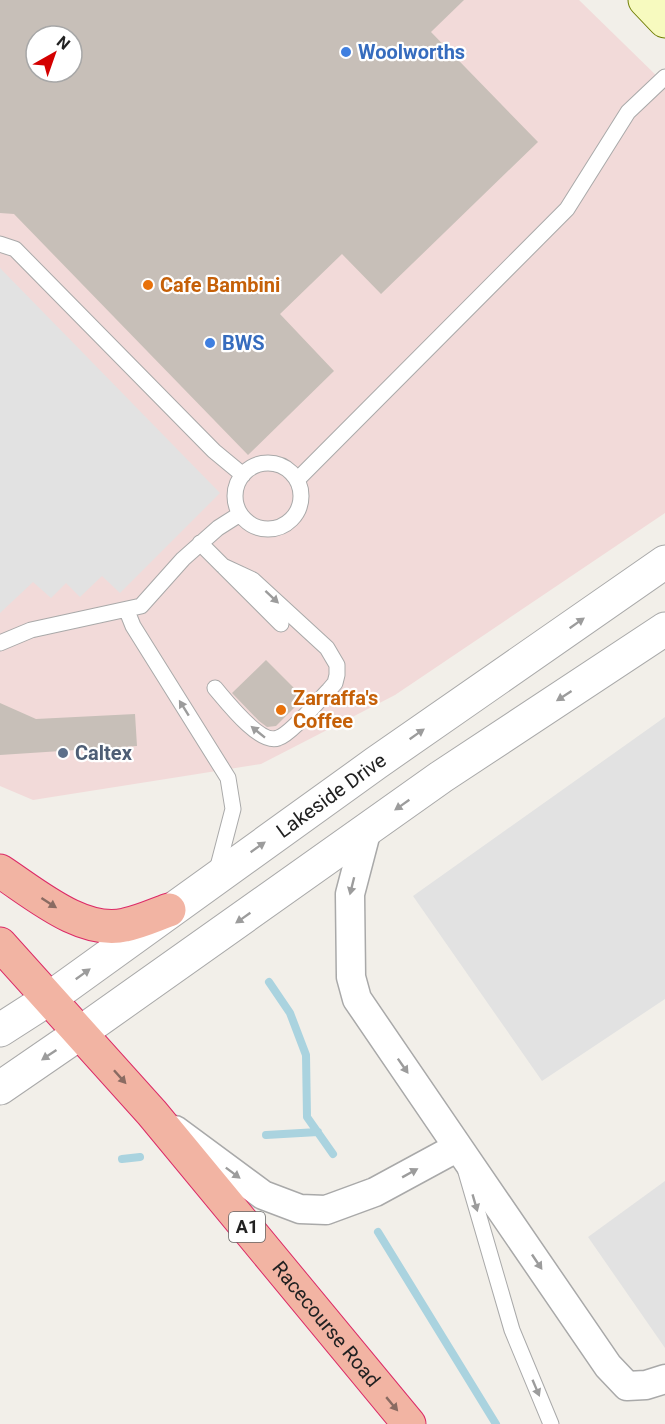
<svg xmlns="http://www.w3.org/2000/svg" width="665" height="1424" font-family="Roboto,sans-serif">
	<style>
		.commercial { fill: #f2dad9; fill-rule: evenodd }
		.parking { fill: #e2e2e2 }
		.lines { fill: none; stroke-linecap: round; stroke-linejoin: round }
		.stream { stroke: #aad3df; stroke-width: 8 }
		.building { fill: #c7bfb8; fill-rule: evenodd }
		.service-casing { stroke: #a9a9a9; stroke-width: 17 }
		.minor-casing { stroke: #a9a9a9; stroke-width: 31 }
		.tertiary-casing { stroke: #a9a9a9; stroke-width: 35 }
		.secondary-casing { stroke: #707d05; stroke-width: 35 }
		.trunk-casing { stroke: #dc2a67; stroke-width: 35 }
		.service { stroke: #fff; stroke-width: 15 }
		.minor { stroke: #fff; stroke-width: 28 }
		.tertiary { stroke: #fff; stroke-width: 33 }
		.secondary { stroke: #f7fabf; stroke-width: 33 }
		.trunk { stroke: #f2b4a3; stroke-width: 33 }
		.oneway { fill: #9c9c9c }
		.oneway2 { fill: #8a6b62 }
		.shop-dot { fill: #3f7fe0; stroke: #fff; stroke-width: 2 }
		.food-dot { fill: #e8710a; stroke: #fff; stroke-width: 2 }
		.service-dot { fill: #5c6f8a; stroke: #fff; stroke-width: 2 }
		.labels { text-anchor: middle; stroke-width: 4.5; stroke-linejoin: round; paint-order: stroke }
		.shield { fill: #fff; stroke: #646464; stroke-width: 1.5 }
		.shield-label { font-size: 18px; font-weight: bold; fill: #222 }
		.shop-label { font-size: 20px; font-weight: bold; fill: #366cbe; stroke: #fff; text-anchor: start }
		.food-label { font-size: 20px; font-weight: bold; fill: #c56008; stroke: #fff; text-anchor: start }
		.service-label { font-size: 20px; font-weight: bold; fill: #4e5e75; stroke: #fff; text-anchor: start }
		.street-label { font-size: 20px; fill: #222; stroke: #fff }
	</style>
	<rect width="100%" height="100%" fill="#f2efe9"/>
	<path class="commercial" d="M 0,0 L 579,0 L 665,84 L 665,513 L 395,695 L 261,764 L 33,800 L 0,786 ZM 36,36 L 72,36 L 72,72 L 36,72 Z"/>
	<path class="parking" d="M 0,268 L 220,493 L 120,593 L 102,576 L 80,597 L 66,583 L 51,598 L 33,582 L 0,613 Z
		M 665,717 L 665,999 L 542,1081 L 413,896 Z
		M 665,1181 L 665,1348 L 588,1237 Z"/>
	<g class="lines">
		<path class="stream" d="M 269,982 L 290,1013 L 306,1055 L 307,1117 L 333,1154
			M 266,1135 L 318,1132
			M 122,1159 L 140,1157
			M 378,1232 L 496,1424"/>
	</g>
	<path class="building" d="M 0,0 L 464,0 L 431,32 L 538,142 L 381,294 L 342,254 L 280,314 L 334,371 L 248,455 L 14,214 L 0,213 ZM 36,36 L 72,36 L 72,72 L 36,72 Z
		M 266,660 L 304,698 L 276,726 L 267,727 L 259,721 L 232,693 Z
		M 0,703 L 36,719 L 135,714 L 137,746 L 0,755 Z"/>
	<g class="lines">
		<defs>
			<path id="service" d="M 0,244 L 15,249 L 214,451 L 243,475
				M235 496a33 33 0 1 1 66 0a33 33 0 1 1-66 0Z
				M 297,480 L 567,209 L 628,112 L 665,77
				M 200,543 L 281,624
				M 127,611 L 133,626 L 228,778 L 233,809 L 216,874
				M 0,643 L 31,630 L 141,606 L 183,559 L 218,528 L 240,514
				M 215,688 C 227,702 260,745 278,738 C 291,734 318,701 329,690 L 335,683 L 337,675 L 337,665 L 327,648 L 253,580 L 223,566
				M 466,1172 L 512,1330 L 551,1424"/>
			<path id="minor" d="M 367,829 L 350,894 L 351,977 L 357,999 L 458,1147
				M 175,1130 L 263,1195 L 300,1209 L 326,1210 L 375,1192 L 458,1147 L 608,1366 L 627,1386 L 646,1385 L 665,1379"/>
			<g id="tertiary">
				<path id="s1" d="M 0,1030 L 50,998 L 376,763 L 665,562"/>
				<path d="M 0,1088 L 80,1033 L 441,777 L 665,629"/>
			</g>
			<path id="secondary" d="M 645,0 L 665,21"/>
			<g id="trunk">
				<path d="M 0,871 C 34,893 82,935 125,925 C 140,922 155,915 169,910"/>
				<path id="s2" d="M 0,944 L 152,1113 L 409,1424"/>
			</g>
		</defs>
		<use href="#service" class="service-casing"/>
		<use href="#minor" class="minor-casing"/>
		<use href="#tertiary" class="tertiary-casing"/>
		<use href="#secondary" class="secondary-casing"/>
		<use href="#trunk" class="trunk-casing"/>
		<use href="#service" class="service"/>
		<use href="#minor" class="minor"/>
		<use href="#tertiary" class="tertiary"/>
		<use href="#secondary" class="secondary"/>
		<use href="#trunk" class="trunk"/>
	</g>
	<defs><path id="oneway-solid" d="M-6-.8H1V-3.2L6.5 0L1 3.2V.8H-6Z" transform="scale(1.5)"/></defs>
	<g class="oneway">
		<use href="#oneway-solid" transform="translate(272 597) rotate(43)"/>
		<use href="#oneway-solid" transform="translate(577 623) rotate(-35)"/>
		<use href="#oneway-solid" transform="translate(564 696) rotate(147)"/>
		<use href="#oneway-solid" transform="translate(184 708) rotate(-122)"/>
		<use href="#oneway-solid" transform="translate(258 732) rotate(-141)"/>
		<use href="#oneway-solid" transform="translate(417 734) rotate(-35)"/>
		<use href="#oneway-solid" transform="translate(402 805) rotate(145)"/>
		<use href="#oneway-solid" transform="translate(258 847) rotate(-35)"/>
		<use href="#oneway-solid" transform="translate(352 886) rotate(104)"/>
		<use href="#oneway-solid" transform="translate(243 918) rotate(145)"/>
		<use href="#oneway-solid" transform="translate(83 974) rotate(-36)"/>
		<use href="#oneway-solid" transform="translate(49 1055) rotate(146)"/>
		<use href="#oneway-solid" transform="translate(403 1066) rotate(55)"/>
		<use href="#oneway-solid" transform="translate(233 1173) rotate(37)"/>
		<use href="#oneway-solid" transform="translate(410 1173) rotate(-29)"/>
		<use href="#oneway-solid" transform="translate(475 1203) rotate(74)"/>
		<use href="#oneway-solid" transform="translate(537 1262) rotate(56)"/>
		<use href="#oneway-solid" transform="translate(536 1388) rotate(67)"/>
	</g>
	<g class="oneway2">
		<use href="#oneway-solid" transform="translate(49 903) rotate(33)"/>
		<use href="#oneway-solid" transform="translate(120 1077) rotate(48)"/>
		<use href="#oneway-solid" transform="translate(392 1404) rotate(50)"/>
	</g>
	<g class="shop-dot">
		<circle cx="346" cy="52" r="6"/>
		<circle cx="210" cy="343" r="6"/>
	</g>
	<g class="food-dot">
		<circle cx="148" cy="285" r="6"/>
		<circle cx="281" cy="710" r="6"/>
	</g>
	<circle class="service-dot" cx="63" cy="753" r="6"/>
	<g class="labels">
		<rect class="shield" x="229" y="1212" width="36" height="30" rx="4.5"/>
		<g class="shield-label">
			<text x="247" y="1233">A1</text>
		</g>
		<g class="shop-label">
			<text x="358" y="59">Woolworths</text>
			<text x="222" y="350">BWS</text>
		</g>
		<g class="food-label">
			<text x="160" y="292">Cafe Bambini</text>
			<text x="293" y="705">Zarraffa's<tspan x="293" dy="23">Coffee</tspan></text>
		</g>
		<g class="service-label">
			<text x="75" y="760">Caltex</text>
		</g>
		<g class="street-label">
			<text dy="7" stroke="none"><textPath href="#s1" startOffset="406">Lakeside Drive</textPath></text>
			<text dy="7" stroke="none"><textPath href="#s2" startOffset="501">Racecourse Road</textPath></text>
		</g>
	</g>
	<g transform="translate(54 54) rotate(40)"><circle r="28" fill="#ffffff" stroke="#a7a7a7" stroke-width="1.5"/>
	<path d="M0-4.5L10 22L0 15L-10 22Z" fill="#d40000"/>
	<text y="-9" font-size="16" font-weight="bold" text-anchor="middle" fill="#222222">N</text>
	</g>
</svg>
